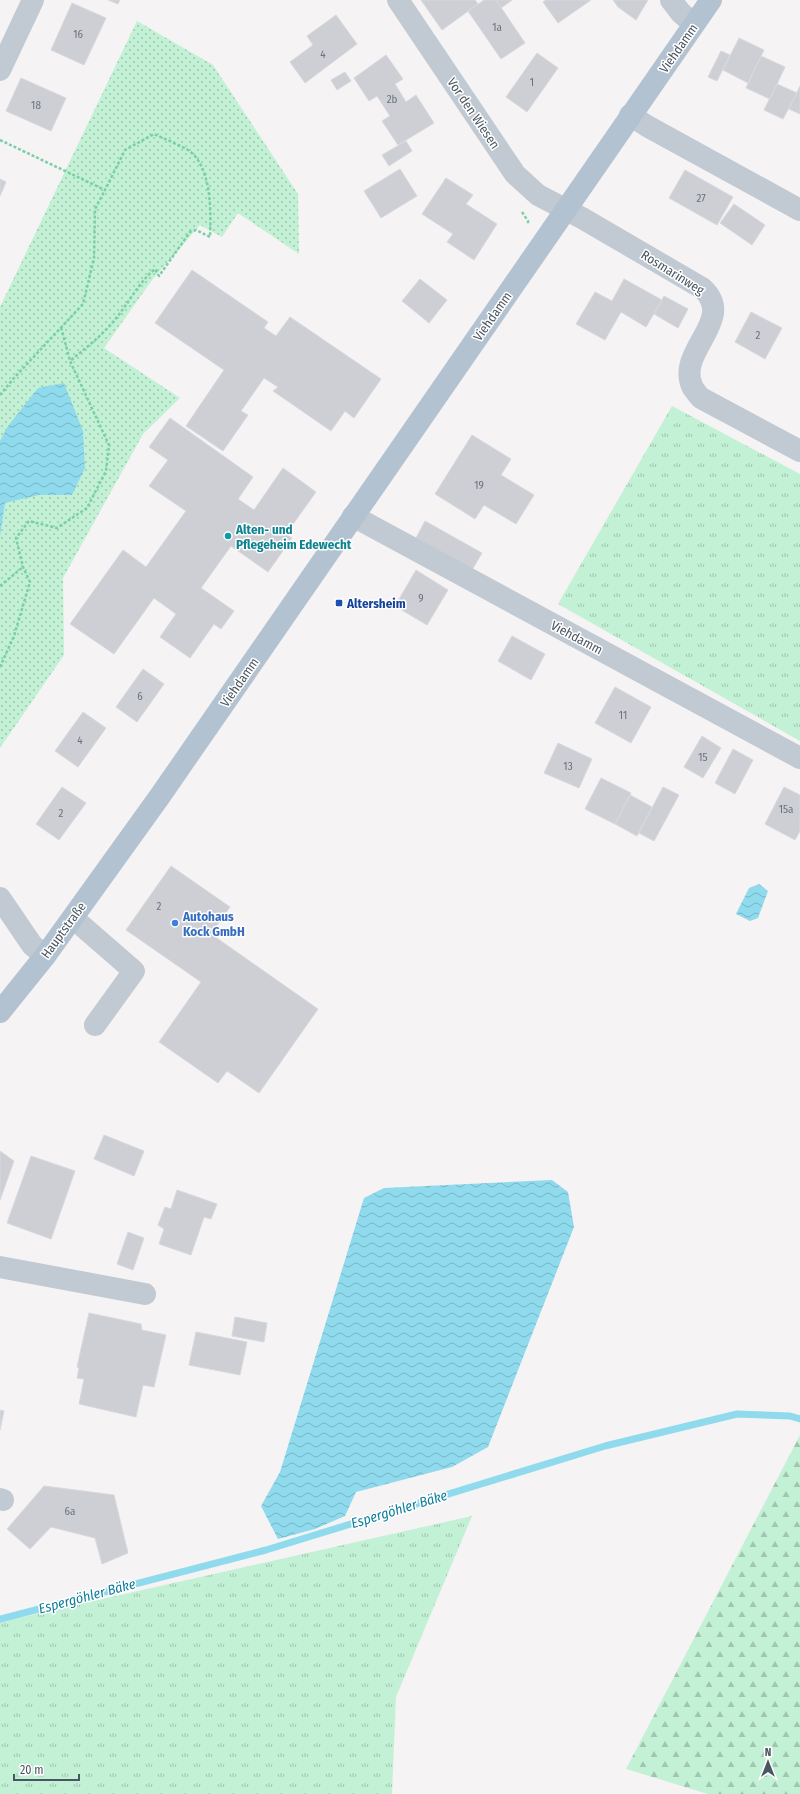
<svg xmlns="http://www.w3.org/2000/svg" width="800" height="1794" font-family="'Fira Sans Condensed',sans-serif">
	<style>
		.grass { fill: url(#grass-tufts) }
		.forest { fill: url(#forest-firs) }
		.park { fill: url(#park-dots) }
		.water { fill: url(#water-waves) }
		.lines { fill: none; stroke-linecap: round; stroke-linejoin: round }
		.stream { stroke: #90daee; stroke-width: 7 }
		.building { fill: #cdcfd5; stroke: #d7d9de }
		.path { stroke: #7ad0a6; stroke-width: 2.5; stroke-dasharray: 3 2; stroke-linecap: butt }
		.minor { stroke: #c1cad2; stroke-width: 22 }
		.major { stroke: #b3c2d1; stroke-width: 22 }
		.culture-dot { fill: #0f9aa8; stroke: #fff; stroke-width: 1.5 }
		.transit-dot { fill: #1a4fb4; stroke: #fff; stroke-width: 1.5 }
		.shop-dot { fill: #3f7fe0; stroke: #fff; stroke-width: 1.5 }
		.labels { text-anchor: middle; stroke-width: 3; stroke-linejoin: round; paint-order: stroke }
		.number-label { font-size: 11px; fill: #6b747e }
		.street-label { font-size: 13px; fill: #4a5661; stroke: #fff }
		.culture-label { font-size: 13px; font-weight: bold; fill: #0d838f; stroke: #fff; text-anchor: start }
		.transit-label { font-size: 13px; font-weight: bold; fill: #164399; stroke: #fff; text-anchor: start }
		.shop-label { font-size: 13px; font-weight: bold; fill: #366cbe; stroke: #fff; text-anchor: start }
		.water-label { font-size: 14px; font-style: italic; fill: #0c7c9b; stroke: #fff }
	</style>
	<defs>
		<pattern id="grass-tufts" width="24" height="20" patternUnits="userSpaceOnUse"><rect width="24" height="20" fill="#c3f1d5"/><path d="M3 7l-1-3M5 7V3M7 7l1-3M15 17l-1-3M17 17v-4M19 17l1-3" fill="none" stroke="#a0c6b0"/></pattern>
		<pattern id="forest-firs" width="22" height="20" patternUnits="userSpaceOnUse"><rect width="22" height="20" fill="#c3f1d5"/><path d="M5 1l3.5 6h-7zM16 11l3.5 6h-7z" fill="#a0c6b0"/></pattern>
		<pattern id="park-dots" width="8" height="8" patternUnits="userSpaceOnUse"><rect width="8" height="8" fill="#c3f1d5"/><path d="M2 2h.1M6 6h.1" fill="none" stroke="#a0c6b0" stroke-width="1.8" stroke-linecap="round"/></pattern>
		<pattern id="water-waves" width="16" height="10" patternUnits="userSpaceOnUse"><rect width="16" height="10" fill="#90daee"/><path d="M0 5q4-4 8 0t8 0" fill="none" stroke="#78b4c4"/></pattern>
	</defs>
	<rect width="100%" height="100%" fill="#f5f3f3"/>
	<path class="grass" d="M 672,406 L 800,474 L 800,741 L 558,604 Z
		M 472,1516 L 396,1697 L 392,1794 L 0,1794 L 0,1622 Z"/>
	<path class="forest" d="M 800,1435 L 800,1794 L 708,1794 L 626,1769 Z"/>
	<path class="park" d="M 137,21 L 213,65 L 298,194 L 299,254 L 238,213 L 222,237 L 200,225 L 152,280 L 104,348 L 180,398 L 143,434 L 63,578 L 64,655 L 0,748 L 0,307 Z"/>
	<path class="water" d="M 64,383 L 83,431 L 85,468 L 72,495 L 39,495 L 5,503 L 0,536 L 0,441 L 8,426 L 38,388 Z
		M 759,884 L 768,891 L 758,918 L 750,921 L 736,914 L 749,888 Z
		M 552,1180 L 568,1192 L 574,1227 L 488,1447 L 452,1467 L 356,1492 L 345,1516 L 315,1529 L 278,1539 L 261,1506 L 280,1472 L 364,1198 L 384,1188 Z"/>
	<g class="lines">
		<path class="stream" d="M 0,1619 L 266,1550 L 605,1446 L 737,1414 L 790,1416 L 800,1419"/>
	</g>
	<path class="building" d="M 108,0 L 120,0 L 118,4 Z
		M 421,0 L 475,0 L 478,4 L 442,30 Z
		M 484,0 L 496,0 L 525,43 L 501,59 L 468,11 Z
		M 496,0 L 512,0 L 501,8 Z
		M 546,0 L 591,0 L 558,23 L 543,2 Z
		M 613,0 L 648,0 L 636,20 L 618,7 Z
		M 72,3 L 106,18 L 84,65 L 51,50 Z
		M 336,15 L 357,44 L 305,83 L 290,62 L 313,45 L 307,36 Z
		M 739,38 L 764,50 L 748,83 L 723,70 Z
		M 721,51 L 730,55 L 717,81 L 708,77 Z
		M 537,53 L 558,68 L 527,112 L 506,97 Z
		M 386,55 L 403,79 L 395,84 L 406,102 L 416,95 L 434,123 L 398,145 L 382,121 L 390,116 L 377,96 L 369,101 L 354,78 Z
		M 761,56 L 785,67 L 770,99 L 746,88 Z
		M 345,72 L 351,81 L 337,90 L 331,80 Z
		M 21,78 L 66,98 L 51,131 L 6,111 Z
		M 777,84 L 797,93 L 783,119 L 764,110 Z
		M 800,86 L 800,114 L 789,109 Z
		M 406,141 L 412,151 L 389,166 L 382,155 Z
		M 400,169 L 417,196 L 381,218 L 364,191 Z
		M 685,170 L 733,197 L 717,225 L 669,198 Z
		M 446,178 L 473,195 L 466,204 L 497,224 L 474,260 L 447,242 L 453,234 L 422,214 Z
		M 0,179 L 6,182 L 0,196 Z
		M 734,204 L 765,225 L 752,245 L 720,223 Z
		M 192,270 L 268,322 L 264,328 L 276,336 L 290,317 L 381,379 L 354,418 L 345,411 L 331,431 L 273,391 L 278,387 L 264,378 L 241,411 L 248,415 L 223,451 L 186,426 L 224,370 L 155,323 Z
		M 420,279 L 447,300 L 429,323 L 402,301 Z
		M 624,279 L 662,300 L 646,327 L 621,312 L 605,340 L 576,324 L 595,292 L 612,301 Z
		M 664,296 L 688,309 L 678,328 L 654,314 Z
		M 751,312 L 782,328 L 765,359 L 735,342 Z
		M 170,418 L 253,477 L 238,499 L 254,510 L 283,468 L 316,492 L 286,534 L 292,538 L 268,572 L 231,546 L 201,588 L 234,611 L 221,629 L 214,624 L 190,658 L 160,637 L 176,614 L 154,598 L 114,654 L 70,624 L 123,550 L 146,567 L 186,511 L 149,486 L 168,460 L 149,447 Z
		M 472,435 L 511,459 L 501,475 L 534,495 L 516,524 L 484,505 L 475,519 L 435,494 Z
		M 425,521 L 482,553 L 472,570 L 416,538 Z
		M 416,570 L 448,590 L 427,625 L 395,606 Z
		M 512,636 L 545,654 L 531,680 L 498,661 Z
		M 143,669 L 164,684 L 137,722 L 116,707 Z
		M 615,687 L 651,707 L 631,743 L 595,723 Z
		M 83,712 L 106,728 L 78,767 L 55,751 Z
		M 702,736 L 721,748 L 703,778 L 684,767 Z
		M 558,743 L 592,759 L 579,788 L 544,773 Z
		M 733,749 L 753,760 L 735,794 L 715,783 Z
		M 601,778 L 631,793 L 615,824 L 585,809 Z
		M 62,787 L 86,803 L 59,840 L 36,824 Z
		M 663,787 L 679,795 L 654,841 L 639,833 Z
		M 784,787 L 800,795 L 800,831 L 795,840 L 765,824 Z
		M 630,795 L 652,807 L 637,836 L 615,824 Z
		M 171,866 L 230,907 L 211,934 L 318,1009 L 259,1093 L 227,1071 L 218,1083 L 159,1042 L 201,982 L 126,930 Z
		M 104,1135 L 144,1151 L 134,1176 L 94,1159 Z
		M 0,1151 L 14,1161 L 0,1200 Z
		M 31,1156 L 75,1171 L 51,1239 L 7,1223 Z
		M 177,1190 L 217,1204 L 211,1219 L 204,1217 L 191,1255 L 159,1244 L 164,1229 L 158,1225 L 165,1207 L 171,1209 Z
		M 128,1232 L 144,1238 L 133,1270 L 117,1264 Z
		M 89,1313 L 141,1324 L 142,1330 L 166,1335 L 154,1387 L 143,1385 L 136,1417 L 79,1404 L 84,1379 L 77,1378 L 79,1368 L 77,1367 Z
		M 235,1317 L 267,1323 L 264,1342 L 232,1336 Z
		M 196,1332 L 247,1342 L 240,1375 L 189,1365 Z
		M 0,1410 L 4,1411 L 0,1430 Z
		M 44,1486 L 114,1495 L 128,1553 L 102,1564 L 95,1538 L 51,1527 L 30,1549 L 7,1529 Z"/>
	<g class="lines">
		<path class="path" d="M 0,140 L 105,190 L 125,150 L 154,134 C 165,139 177,144 188,150 C 212,166 211,212 210,237 L 196,230 L 190,232 L 159,276 L 155,269 C 139,282 130,301 117,317 C 104,334 87,347 70,361
			M 522,212 L 528,221 L 528,225
			M 0,395 L 14,378 L 83,304 L 94,258 L 95,209 L 105,190
			M 0,586 L 23,567
			M 0,667 L 14,636 L 30,582 L 23,567 L 16,538 L 29,521 L 57,528 L 87,508 L 106,471 L 109,445 L 70,361 L 61,327"/>
		<path class="minor" d="M 398,0 L 515,174 L 538,195 L 582,218 L 702,288 C 738,320 674,352 693,388 C 695,391 698,395 701,398 L 800,451
			M 671,0 L 681,13 L 694,24
			M 0,70 L 33,0
			M 630,115 L 647,126 L 800,210
			M 353,516 L 800,758
			M 0,898 L 32,945 L 45,956
			M 73,918 L 134,971 L 95,1025
			M 0,1267 L 145,1294
			M 0,1499 L 3,1500"/>
		<path class="major" d="M 0,1012 L 45,956 L 160,796 L 711,0"/>
	</g>
	<circle class="culture-dot" cx="228" cy="536" r="4"/>
	<rect class="transit-dot" x="335" y="599" width="8" height="8" rx="2"/>
	<circle class="shop-dot" cx="175" cy="923" r="4"/>
	<g class="labels">
		<g class="number-label">
			<text x="497" y="31">1a</text>
			<text x="78" y="38">16</text>
			<text x="323" y="58">4</text>
			<text x="532" y="86">1</text>
			<text x="392" y="103">2b</text>
			<text x="36" y="109">18</text>
			<text x="701" y="202">27</text>
			<text x="758" y="339">2</text>
			<text x="479" y="489">19</text>
			<text x="421" y="602">9</text>
			<text x="140" y="700">6</text>
			<text x="623" y="719">11</text>
			<text x="80" y="744">4</text>
			<text x="703" y="761">15</text>
			<text x="568" y="770">13</text>
			<text x="786" y="813">15a</text>
			<text x="61" y="817">2</text>
			<text x="159" y="910">2</text>
			<text x="70" y="1515">6a</text>
		</g>
		<g class="street-label">
			<text transform="translate(678 48) rotate(-55)" y="5">Viehdamm</text>
			<text transform="translate(474 113) rotate(56)" y="5">Vor den Wiesen</text>
			<text transform="translate(673 272) rotate(32)" y="5">Rosmarinweg</text>
			<text transform="translate(492 316) rotate(-55)" y="5">Viehdamm</text>
			<text transform="translate(577 637) rotate(28)" y="5">Viehdamm</text>
			<text transform="translate(239 682) rotate(-55)" y="5">Viehdamm</text>
			<text transform="translate(63 930) rotate(-54)" y="5">Hauptstraße</text>
		</g>
		<g class="culture-label">
			<text x="236" y="534">Alten- und<tspan x="236" dy="15">Pflegeheim Edewecht</tspan></text>
		</g>
		<g class="transit-label">
			<text x="347" y="608">Altersheim</text>
		</g>
		<g class="shop-label">
			<text x="183" y="921">Autohaus<tspan x="183" dy="15">Kock GmbH</tspan></text>
		</g>
		<g class="water-label">
			<text transform="translate(399 1509) rotate(-17)" y="5">Espergöhler Bäke</text>
			<text transform="translate(87 1596) rotate(-15)" y="5">Espergöhler Bäke</text>
		</g>
	</g>
	<g transform="translate(768 1762)" stroke="#ffffff" stroke-width="3" paint-order="stroke">
	<path d="M0-3L7 15L0 10L-7 15Z" fill="#4a5661"/>
	<text y="-6" font-size="11" font-weight="bold" text-anchor="middle" fill="#4a5661">N</text>
	</g>
	<path d="M14 1774v6h65v-6" fill="none" stroke="#4a5661" stroke-width="2"/>
	<text x="20" y="1774" font-size="12" fill="#4a5661" stroke="#ffffff" stroke-width="3" paint-order="stroke">20 m</text>
</svg>
